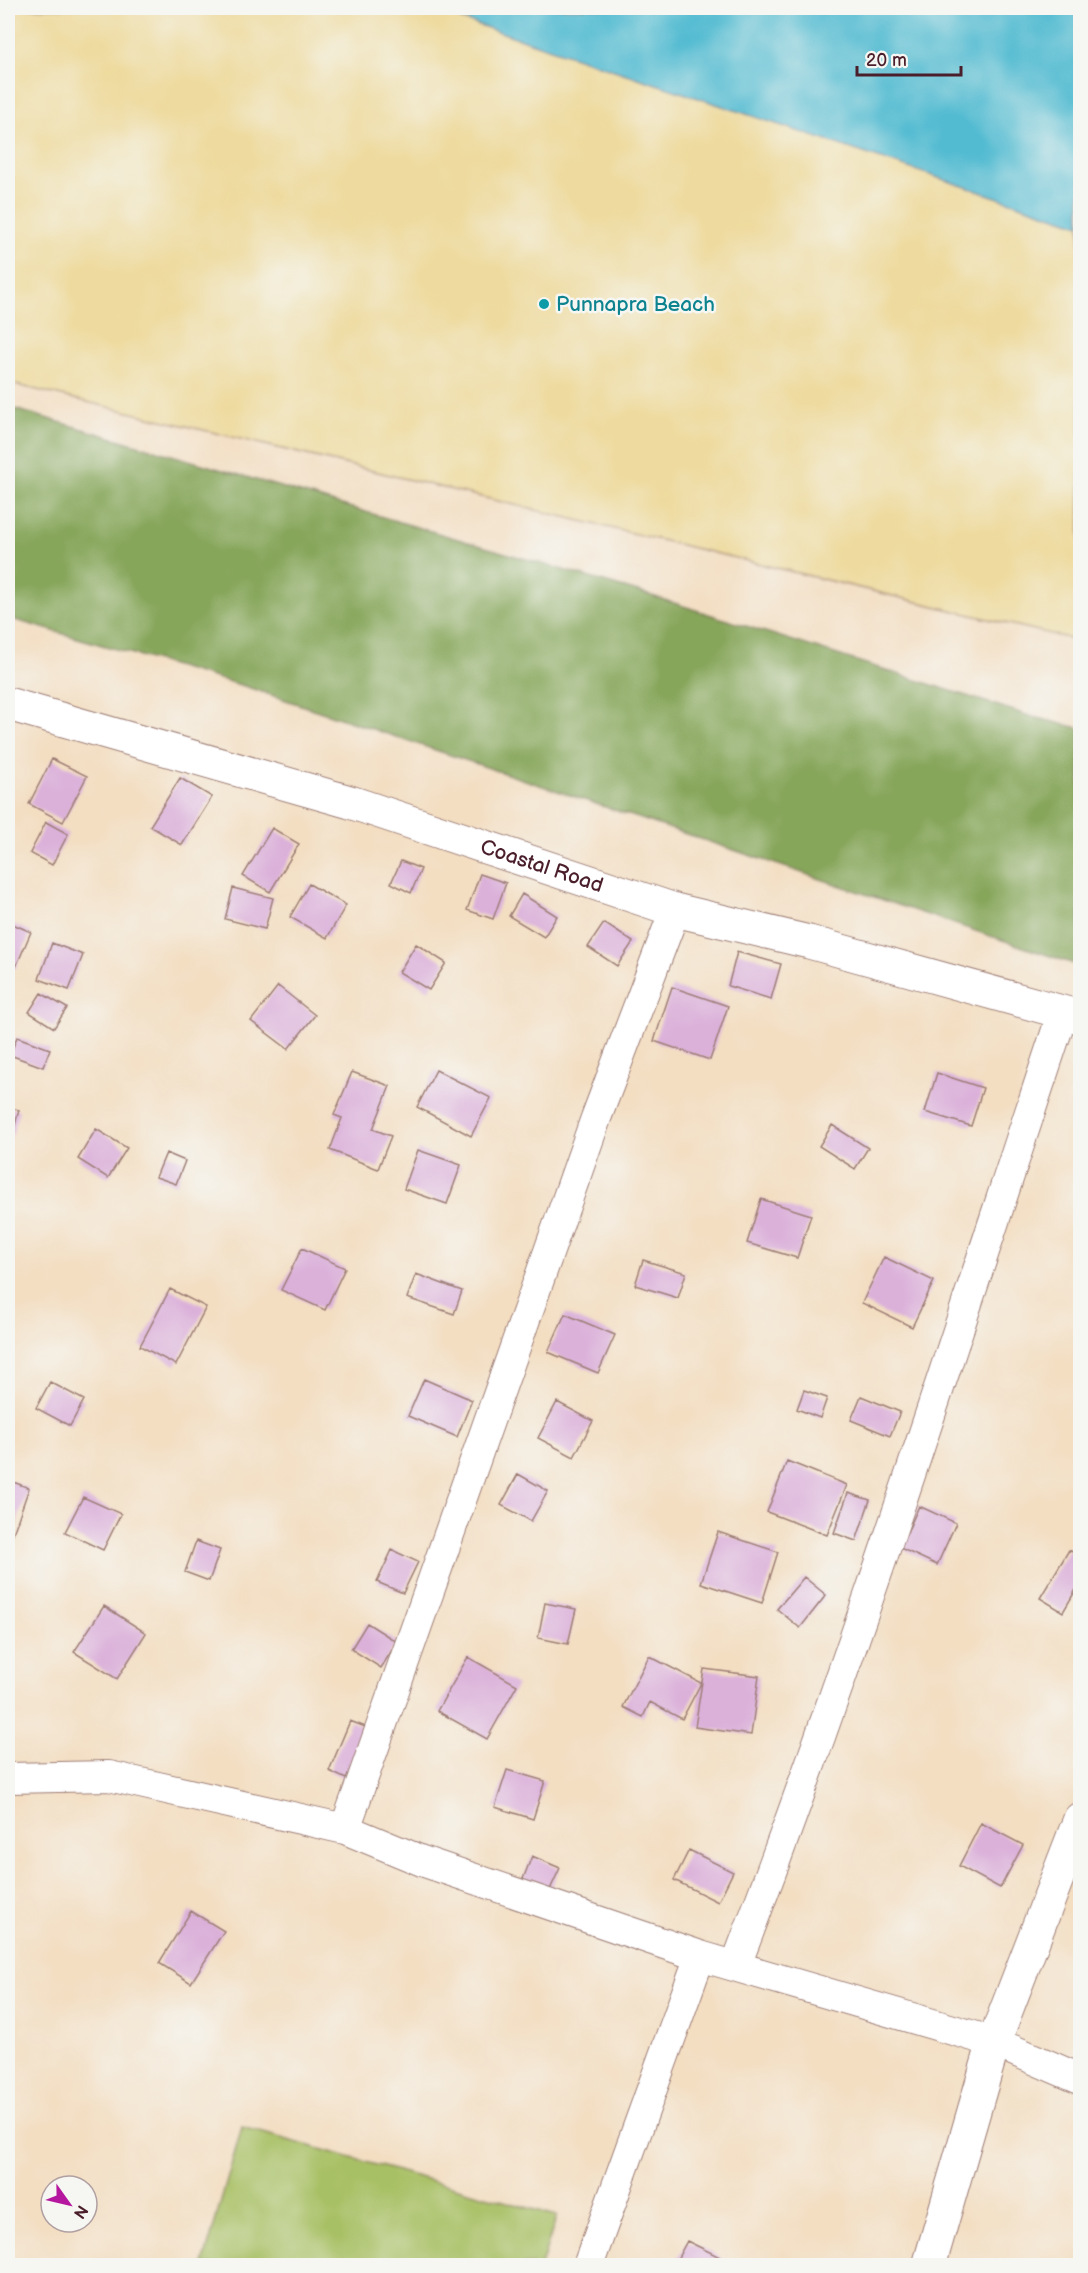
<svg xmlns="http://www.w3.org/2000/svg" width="1088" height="2273" font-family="'Balsamiq Sans',sans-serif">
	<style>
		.green { fill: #a8c065; stroke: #797048; stroke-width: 1.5 }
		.forest { fill: #86a65a; stroke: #686242; stroke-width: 1.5 }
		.sand { fill: #eeda9e; stroke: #9c7c64; stroke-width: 1.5 }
		.water { fill: #53bbd1; stroke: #4e6d7e; stroke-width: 1.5 }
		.building { fill: #dbb1da }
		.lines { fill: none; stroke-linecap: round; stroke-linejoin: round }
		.street-casing { stroke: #9e7e76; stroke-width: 32 }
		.secondary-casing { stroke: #9e7e76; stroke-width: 35 }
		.street { stroke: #fff; stroke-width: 30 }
		.secondary { stroke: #fff; stroke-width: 33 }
		.culture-dot { fill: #0f9aa8; stroke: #f6f6f2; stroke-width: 2 }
		.labels { text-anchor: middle; stroke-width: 5; stroke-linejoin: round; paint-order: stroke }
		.culture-label { font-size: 21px; fill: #0d838f; stroke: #f6f6f2; text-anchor: start }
		.street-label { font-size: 21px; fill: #4a1f2b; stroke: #f6f6f2 }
	</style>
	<rect width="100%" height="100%" fill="#f6f6f2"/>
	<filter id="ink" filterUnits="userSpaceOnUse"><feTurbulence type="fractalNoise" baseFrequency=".0167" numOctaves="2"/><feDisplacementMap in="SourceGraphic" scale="12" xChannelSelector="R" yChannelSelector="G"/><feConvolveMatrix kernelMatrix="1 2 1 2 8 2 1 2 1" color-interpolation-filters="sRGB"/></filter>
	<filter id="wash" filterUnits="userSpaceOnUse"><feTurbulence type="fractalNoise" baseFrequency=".008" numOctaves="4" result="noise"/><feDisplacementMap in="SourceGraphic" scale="24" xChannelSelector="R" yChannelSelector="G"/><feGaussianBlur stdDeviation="1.35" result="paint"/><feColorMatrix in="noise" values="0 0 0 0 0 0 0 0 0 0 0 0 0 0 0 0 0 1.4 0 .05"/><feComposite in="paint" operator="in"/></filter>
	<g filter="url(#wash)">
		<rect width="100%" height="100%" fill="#f3dec2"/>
		<path class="green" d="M 242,2127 L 557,2216 L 541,2265 L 203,2265 Z"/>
		<path class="forest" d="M 8,407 L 652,596 L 1033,717 L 1080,728 L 1080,966 L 244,686 L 8,618 Z"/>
		<path class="sand" d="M 8,8 L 428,8 L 1080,225 L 1080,641 L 8,383 Z"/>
		<path class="water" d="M 428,8 L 1080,8 L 1080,225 L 1047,214 Z"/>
		<g id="blocks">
			<path class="building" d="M 52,759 L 87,776 L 63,822 L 29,804 Z
				M 180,778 L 212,797 L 182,845 L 150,826 Z
				M 46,822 L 68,834 L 52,865 L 30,853 Z
				M 272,828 L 299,844 L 270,892 L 243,876 Z
				M 401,861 L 421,869 L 411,893 L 391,883 Z
				M 480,874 L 506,883 L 493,919 L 467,910 Z
				M 309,884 L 346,905 L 327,938 L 290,917 Z
				M 233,888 L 273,898 L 265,929 L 225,919 Z
				M 522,894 L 557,916 L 544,937 L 509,916 Z
				M 8,922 L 31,932 L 15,969 L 8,966 Z
				M 604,923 L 633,942 L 617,966 L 588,947 Z
				M 52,943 L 83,955 L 69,990 L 39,979 Z
				M 416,944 L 446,963 L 429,990 L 399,972 Z
				M 737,952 L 781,964 L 771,999 L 728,986 Z
				M 278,986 L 315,1015 L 288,1049 L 251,1021 Z
				M 672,987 L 728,1006 L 710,1060 L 654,1041 Z
				M 41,993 L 67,1008 L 54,1028 L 29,1012 Z
				M 17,1037 L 50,1049 L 43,1067 L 10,1055 Z
				M 436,1070 L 491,1098 L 471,1136 L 417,1107 Z
				M 352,1072 L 390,1086 L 373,1129 L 391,1136 L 378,1169 L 330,1150 L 342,1118 L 334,1115 Z
				M 937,1073 L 983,1088 L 971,1126 L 925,1112 Z
				M 8,1107 L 19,1110 L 12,1136 L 8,1135 Z
				M 832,1125 L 868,1148 L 855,1169 L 819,1146 Z
				M 96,1129 L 127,1148 L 108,1178 L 78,1159 Z
				M 418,1150 L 461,1165 L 447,1204 L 404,1189 Z
				M 166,1153 L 185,1161 L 176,1184 L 156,1177 Z
				M 761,1199 L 811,1215 L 797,1258 L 747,1243 Z
				M 302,1248 L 345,1268 L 325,1310 L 281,1290 Z
				M 884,1257 L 934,1281 L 912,1327 L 862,1303 Z
				M 643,1260 L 686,1273 L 678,1298 L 635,1285 Z
				M 1080,1270 L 1080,1284 L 1075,1282 Z
				M 416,1274 L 462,1291 L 454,1314 L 407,1298 Z
				M 170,1289 L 206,1307 L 176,1365 L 140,1346 Z
				M 565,1314 L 615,1335 L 598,1373 L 548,1352 Z
				M 424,1379 L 472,1400 L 457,1437 L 408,1416 Z
				M 50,1382 L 84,1400 L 70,1426 L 36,1408 Z
				M 804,1390 L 827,1398 L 820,1418 L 797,1409 Z
				M 861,1396 L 900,1412 L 890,1436 L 851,1420 Z
				M 557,1402 L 593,1421 L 574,1457 L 538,1438 Z
				M 787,1461 L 847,1485 L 827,1535 L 767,1512 Z
				M 518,1474 L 548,1491 L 531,1521 L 501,1505 Z
				M 8,1480 L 29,1488 L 8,1548 Z
				M 848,1493 L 870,1500 L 856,1541 L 834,1533 Z
				M 83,1497 L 121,1514 L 103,1550 L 65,1532 Z
				M 919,1506 L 956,1523 L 937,1565 L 900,1548 Z
				M 718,1532 L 778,1552 L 762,1603 L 701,1583 Z
				M 196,1541 L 220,1550 L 209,1581 L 185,1572 Z
				M 392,1550 L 418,1562 L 403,1593 L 377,1582 Z
				M 1069,1550 L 1080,1556 L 1080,1583 L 1063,1612 L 1040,1598 Z
				M 804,1577 L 826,1595 L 800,1628 L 777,1609 Z
				M 545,1603 L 576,1609 L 568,1644 L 538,1638 Z
				M 104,1606 L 146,1633 L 117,1679 L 74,1652 Z
				M 367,1623 L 397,1642 L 381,1668 L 351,1649 Z
				M 649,1656 L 701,1683 L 682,1719 L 650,1702 L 643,1717 L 623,1707 Z
				M 468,1657 L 517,1685 L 487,1739 L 437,1711 Z
				M 704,1669 L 759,1676 L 751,1735 L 695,1727 Z
				M 350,1721 L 368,1728 L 346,1779 L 329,1771 Z
				M 507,1770 L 545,1781 L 533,1819 L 495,1807 Z
				M 981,1823 L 1023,1845 L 1000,1888 L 959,1866 Z
				M 689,1850 L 733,1872 L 718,1902 L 674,1880 Z
				M 532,1856 L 560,1868 L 547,1896 L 521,1884 Z
				M 191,1911 L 224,1931 L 191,1983 L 159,1963 Z
				M 687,2241 L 722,2258 L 718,2266 L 674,2265 Z"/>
		</g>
	</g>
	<g filter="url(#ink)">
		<use href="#blocks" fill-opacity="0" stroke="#9e7e76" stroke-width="1.5"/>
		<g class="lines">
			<defs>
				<path id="street" d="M 8,1778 L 109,1776 L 345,1829 L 422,1861 L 700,1956 L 994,2042 L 1080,2079
					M 345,1829 L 596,1118 L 675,910
					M 736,1965 C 856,1652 957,1331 1063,1012
					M 588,2266 L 700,1956"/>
				<g id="secondary">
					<path id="s1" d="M 8,704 L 350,802 L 675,910 L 809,942 L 1080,1017"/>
					<path d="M 929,2266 L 994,2042 L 1080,1819"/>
				</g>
			</defs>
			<use href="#street" class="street-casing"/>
			<use href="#secondary" class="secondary-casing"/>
			<use href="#street" class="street"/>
			<use href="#secondary" class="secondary"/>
		</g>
	</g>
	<circle class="culture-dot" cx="544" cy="304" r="6"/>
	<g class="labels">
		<g class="culture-label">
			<text x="556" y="311">Punnapra Beach</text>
		</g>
		<g class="street-label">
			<text dy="7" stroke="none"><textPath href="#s1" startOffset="558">Coastal Road</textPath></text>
		</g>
	</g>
	<rect width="1088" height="2273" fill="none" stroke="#f6f6f2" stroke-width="30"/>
	<g transform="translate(69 2204) rotate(124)"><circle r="28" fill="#f6f6f2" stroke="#b1a0a2" stroke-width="1.5"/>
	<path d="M0-4.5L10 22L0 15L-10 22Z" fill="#b5179e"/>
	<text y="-9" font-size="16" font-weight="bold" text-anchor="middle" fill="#4a1f2b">N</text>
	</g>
	<path d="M857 66v9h104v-9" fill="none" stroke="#4a1f2b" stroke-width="3"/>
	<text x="866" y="66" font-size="18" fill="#4a1f2b" stroke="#f6f6f2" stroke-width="4.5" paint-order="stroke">20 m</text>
</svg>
